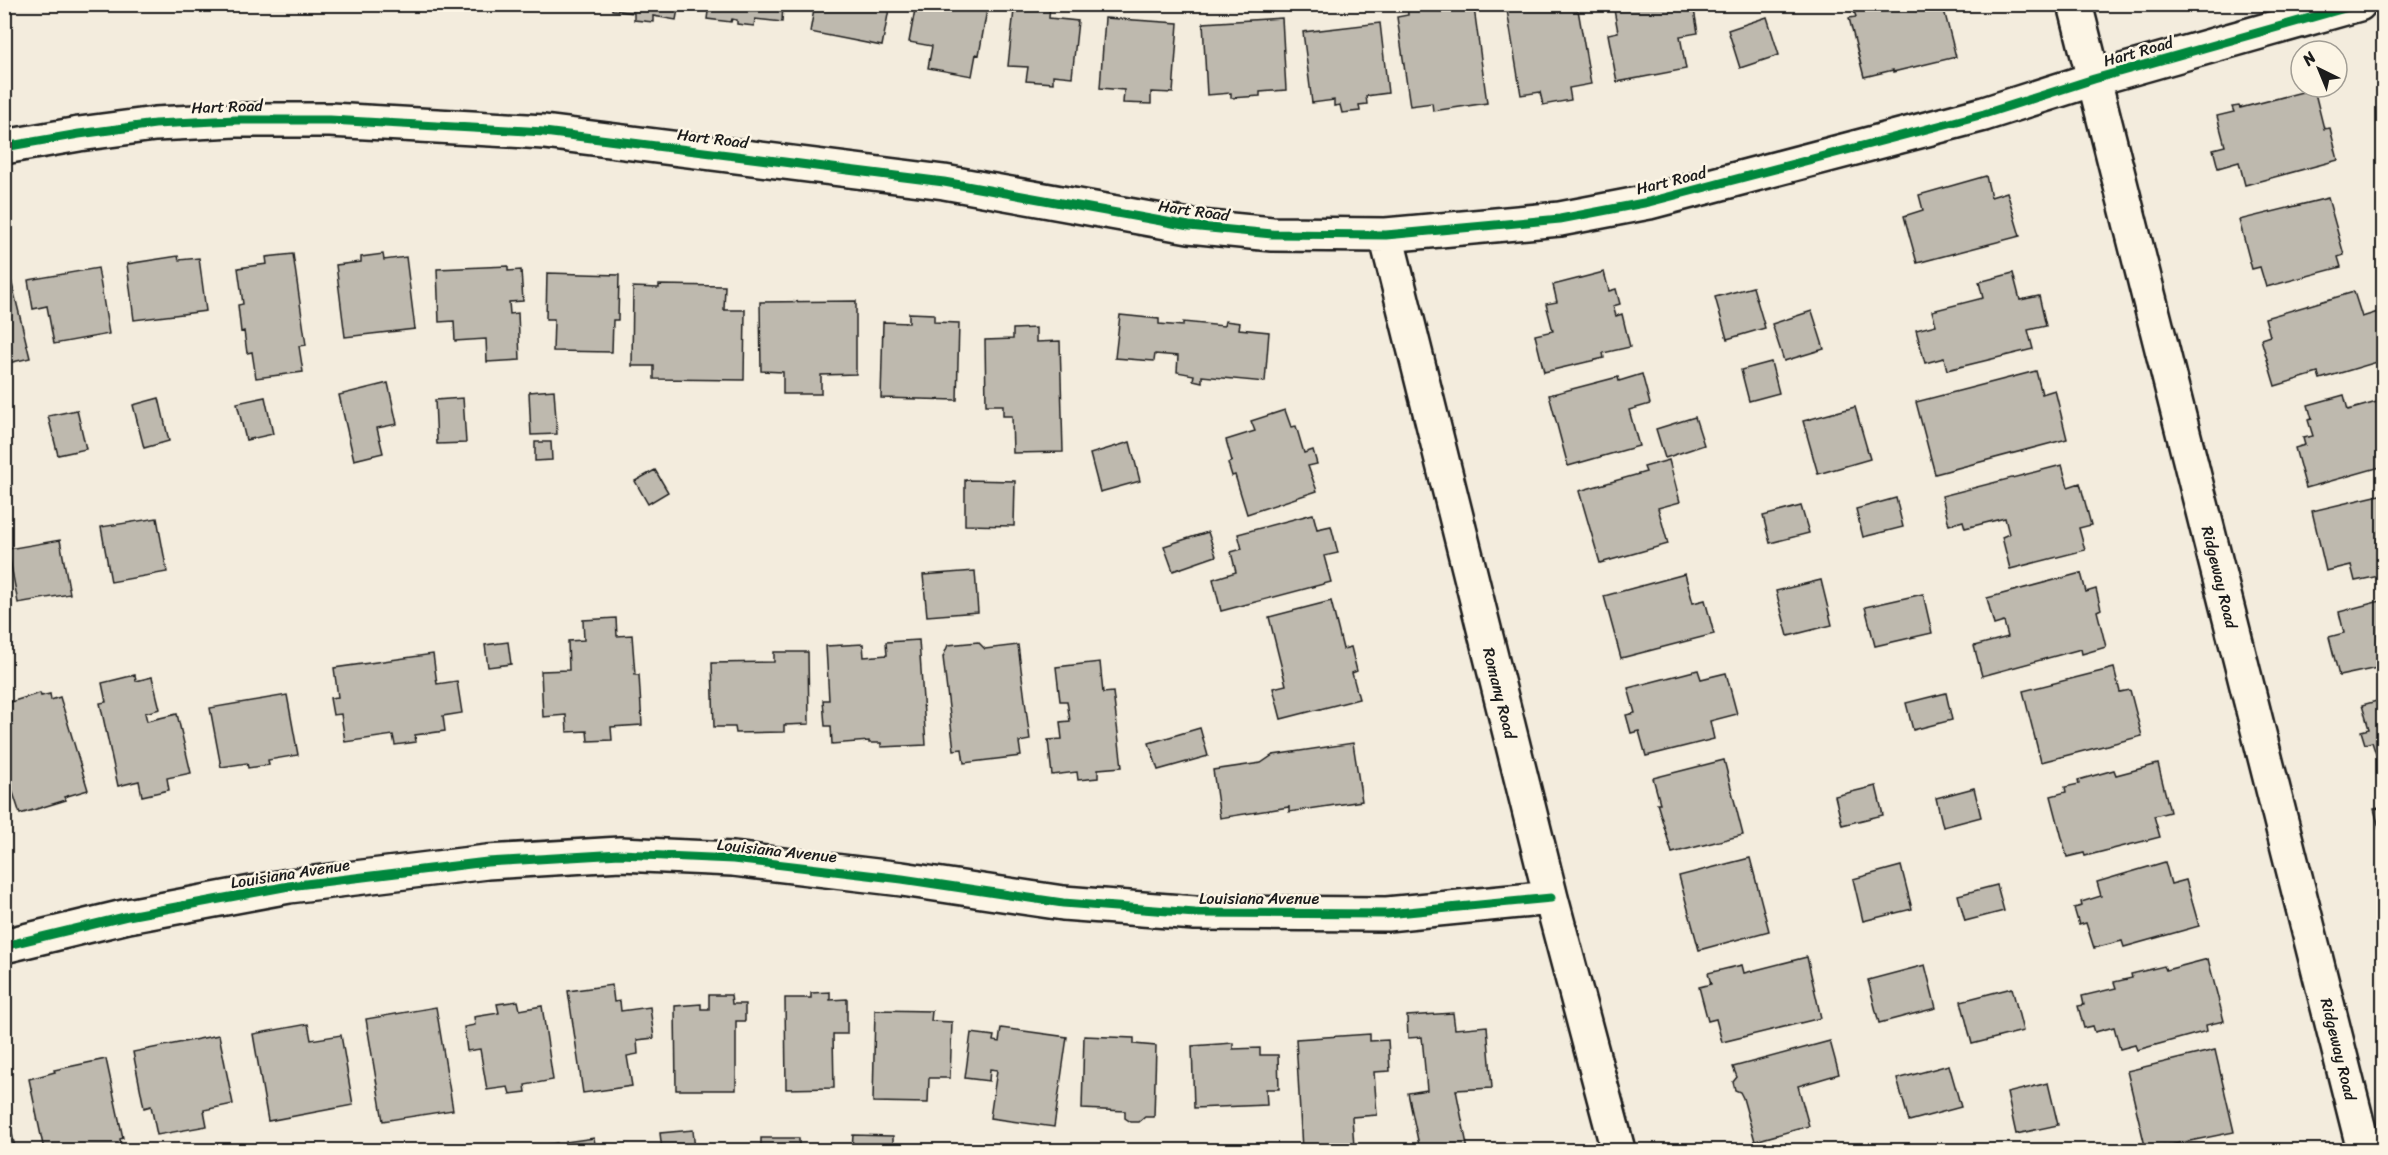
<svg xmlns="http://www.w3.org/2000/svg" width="2388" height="1155" font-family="Sriracha,sans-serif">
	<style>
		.building { fill: #beb9ae; stroke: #1c1c1c; stroke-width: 1.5 }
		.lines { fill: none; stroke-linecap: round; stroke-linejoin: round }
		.street-casing { stroke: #1c1c1c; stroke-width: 38 }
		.street { stroke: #fcf5e5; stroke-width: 33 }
		.cycleway-casing { stroke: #fcf5e5; stroke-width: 13 }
		.cycleway { stroke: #00873e; stroke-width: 9 }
		.labels { text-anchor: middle; stroke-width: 5; stroke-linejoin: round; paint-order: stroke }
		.street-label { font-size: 16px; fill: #1c1c1c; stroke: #fcf5e5 }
	</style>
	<rect width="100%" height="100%" fill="#f3ecdd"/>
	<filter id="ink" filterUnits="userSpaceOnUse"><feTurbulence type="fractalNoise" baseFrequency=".0167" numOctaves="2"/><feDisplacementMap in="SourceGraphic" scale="12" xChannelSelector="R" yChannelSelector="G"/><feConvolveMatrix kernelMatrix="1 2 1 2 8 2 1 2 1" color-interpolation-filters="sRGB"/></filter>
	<g filter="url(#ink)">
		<path class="building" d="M 99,4 L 117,4 L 118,8 L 100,11 Z
			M 612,4 L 679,4 L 676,20 L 653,16 L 653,22 L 634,20 L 634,13 L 612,10 Z
			M 709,4 L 783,4 L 782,22 L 755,19 L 754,26 L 737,24 L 737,20 L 732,19 L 731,22 L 707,19 Z
			M 815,4 L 890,4 L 882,46 L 810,32 Z
			M 916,4 L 988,4 L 979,55 L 976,54 L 972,76 L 928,68 L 932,46 L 909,42 Z
			M 1023,4 L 1050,4 L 1049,18 L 1078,21 L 1072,77 L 1053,75 L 1053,83 L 1026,81 L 1028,67 L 1008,66 L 1014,10 L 1023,11 Z
			M 1407,4 L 1460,4 L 1460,9 L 1474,8 L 1487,103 L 1433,111 L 1432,103 L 1410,106 L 1397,17 L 1408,15 Z
			M 1506,4 L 1577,4 L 1591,84 L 1569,88 L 1571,100 L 1543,105 L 1540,92 L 1521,95 Z
			M 1613,4 L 1693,4 L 1698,33 L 1680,36 L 1686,69 L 1617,82 L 1608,34 L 1618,32 Z
			M 1868,4 L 1932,4 L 1932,8 L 1943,6 L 1956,57 L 1893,72 L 1893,70 L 1864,77 L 1849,18 L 1856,17 L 1853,8 Z
			M 1767,17 L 1779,55 L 1740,68 L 1728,30 Z
			M 1105,18 L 1178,23 L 1173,93 L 1151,92 L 1151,104 L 1123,103 L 1124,90 L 1100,88 Z
			M 1282,18 L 1286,90 L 1260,92 L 1260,96 L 1231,98 L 1231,93 L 1207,95 L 1203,23 Z
			M 1380,23 L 1388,93 L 1366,96 L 1367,104 L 1359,105 L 1360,111 L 1342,113 L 1340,105 L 1334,106 L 1334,100 L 1312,103 L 1303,32 Z
			M 2314,89 L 2324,129 L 2330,128 L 2338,160 L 2245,185 L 2239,162 L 2218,168 L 2213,149 L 2225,146 L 2217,116 L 2234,112 L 2232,107 L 2239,106 L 2240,108 Z
			M 1986,176 L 1991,197 L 2007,192 L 2020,236 L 1917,263 L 1904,216 L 1923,210 L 1919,195 Z
			M 2328,198 L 2344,255 L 2338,257 L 2341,267 L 2266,287 L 2260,267 L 2252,269 L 2239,220 Z
			M 293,254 L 306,345 L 299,346 L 303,372 L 256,378 L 252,352 L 247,353 L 244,331 L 241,332 L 238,305 L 243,304 L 238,268 L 267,264 L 266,257 Z
			M 383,254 L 384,260 L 406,257 L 415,329 L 345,337 L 336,265 L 361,262 L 361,257 Z
			M 178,256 L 179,260 L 199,258 L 206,311 L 134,320 L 127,264 Z
			M 508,266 L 508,271 L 521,270 L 523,301 L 509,302 L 510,314 L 518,313 L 520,360 L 487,362 L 486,339 L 455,341 L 454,321 L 439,322 L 437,269 Z
			M 98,268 L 109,334 L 54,344 L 47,306 L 33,309 L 28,280 Z
			M 1604,272 L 1609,291 L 1616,289 L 1620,304 L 1613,306 L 1616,316 L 1622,314 L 1630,347 L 1603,353 L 1604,358 L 1544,372 L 1535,335 L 1553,331 L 1546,304 L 1557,302 L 1553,285 Z
			M 547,273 L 619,275 L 618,320 L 613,320 L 612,352 L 553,351 L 554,319 L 546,319 Z
			M 2013,273 L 2020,300 L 2039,296 L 2046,326 L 2028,330 L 2033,349 L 1947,370 L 1944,358 L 1925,363 L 1916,330 L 1936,325 L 1932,311 L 1983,298 L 1979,282 Z
			M 11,280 L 30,358 L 4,364 L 4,281 Z
			M 659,285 L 725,286 L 724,310 L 745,310 L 744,380 L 654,379 L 654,366 L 632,366 L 633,287 L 659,288 Z
			M 1753,287 L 1765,328 L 1727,339 L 1715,297 Z
			M 2354,292 L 2362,317 L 2384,310 L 2384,360 L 2320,379 L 2318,373 L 2275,386 L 2261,339 L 2270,336 L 2265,318 Z
			M 856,301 L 856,374 L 821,375 L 821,394 L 783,394 L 783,372 L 761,371 L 760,302 Z
			M 1812,311 L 1824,349 L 1784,361 L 1772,324 Z
			M 909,313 L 934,314 L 934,322 L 959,323 L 957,400 L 881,398 L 883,322 L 909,323 Z
			M 1120,315 L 1159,319 L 1159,324 L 1183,326 L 1183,322 L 1224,326 L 1225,321 L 1240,323 L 1239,329 L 1269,332 L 1265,382 L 1202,376 L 1202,382 L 1193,380 L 1194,375 L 1177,372 L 1178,356 L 1155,354 L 1154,361 L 1115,358 Z
			M 1036,328 L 1036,342 L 1060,341 L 1063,452 L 1013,453 L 1012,416 L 1003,416 L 1003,405 L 986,405 L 985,340 L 1013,339 L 1013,329 Z
			M 1771,362 L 1779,393 L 1749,401 L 1741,370 Z
			M 2036,371 L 2042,394 L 2055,390 L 2067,439 L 1935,474 L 1916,402 Z
			M 1642,374 L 1650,404 L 1629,410 L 1639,446 L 1568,466 L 1549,395 L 1618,377 L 1619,381 Z
			M 388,383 L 397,424 L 377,428 L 383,453 L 354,460 L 339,395 Z
			M 554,390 L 557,434 L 531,435 L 529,392 Z
			M 2344,395 L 2348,410 L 2384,400 L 2384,466 L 2306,488 L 2295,448 L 2305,445 L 2303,438 L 2313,436 L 2308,420 L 2312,419 L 2308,405 Z
			M 265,397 L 273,434 L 246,440 L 237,403 Z
			M 159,398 L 169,441 L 144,448 L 133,405 Z
			M 463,398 L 466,443 L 437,444 L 435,400 Z
			M 1855,407 L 1870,459 L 1818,474 L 1803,421 Z
			M 77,410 L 86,449 L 58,455 L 48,416 Z
			M 1285,410 L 1291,427 L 1296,426 L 1304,453 L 1313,450 L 1317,464 L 1308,466 L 1317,491 L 1247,514 L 1235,475 L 1232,476 L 1228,463 L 1232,461 L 1226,440 L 1255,431 L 1251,421 Z
			M 1695,417 L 1704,445 L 1665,458 L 1656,429 Z
			M 535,442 L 551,442 L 552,460 L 535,461 Z
			M 1130,442 L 1140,481 L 1100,492 L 1090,454 Z
			M 1669,460 L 1680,502 L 1658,508 L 1668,544 L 1600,563 L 1579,491 L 1646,472 L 1644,467 Z
			M 2062,465 L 2068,487 L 2080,483 L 2091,525 L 2079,528 L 2085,550 L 2010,569 L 2002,537 L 2009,534 L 2005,518 L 1965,528 L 1963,521 L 1949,525 L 1942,496 Z
			M 655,470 L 668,492 L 648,504 L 635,481 Z
			M 965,480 L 1015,481 L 1014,526 L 965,525 Z
			M 2384,494 L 2384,575 L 2355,581 L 2351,565 L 2326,571 L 2312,511 Z
			M 1896,498 L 1903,527 L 1863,537 L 1856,509 Z
			M 1801,506 L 1809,533 L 1770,543 L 1763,516 Z
			M 1313,514 L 1317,529 L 1331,526 L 1338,553 L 1324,556 L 1331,582 L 1221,611 L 1213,579 L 1236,572 L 1231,552 L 1242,549 L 1238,534 Z
			M 157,518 L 167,572 L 111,582 L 101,527 Z
			M 1208,532 L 1216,556 L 1173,571 L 1164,546 Z
			M 60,540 L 70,594 L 18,603 L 8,549 Z
			M 975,571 L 978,612 L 927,616 L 923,575 Z
			M 2081,573 L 2086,592 L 2096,589 L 2101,609 L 2097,611 L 2106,647 L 2082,654 L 2081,649 L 1982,676 L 1974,646 L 2008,637 L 2004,622 L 1994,625 L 1987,598 Z
			M 1685,574 L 1693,603 L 1705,600 L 1714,634 L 1621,658 L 1604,596 Z
			M 1821,580 L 1832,625 L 1788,636 L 1776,591 Z
			M 1923,594 L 1932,633 L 1875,646 L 1865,607 Z
			M 2384,600 L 2384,672 L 2377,668 L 2339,676 L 2329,637 L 2344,633 L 2339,612 Z
			M 1331,601 L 1343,649 L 1351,647 L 1357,671 L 1352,673 L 1359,699 L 1281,719 L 1273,688 L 1286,685 L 1269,617 Z
			M 616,618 L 617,636 L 632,635 L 635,675 L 639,675 L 642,725 L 611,727 L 612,740 L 588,741 L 587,731 L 567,732 L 566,715 L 543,717 L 541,671 L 569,670 L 568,641 L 584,640 L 583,620 Z
			M 919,640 L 926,745 L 881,747 L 881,743 L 869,743 L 869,741 L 832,744 L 831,726 L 825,726 L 823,700 L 829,700 L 826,646 L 863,644 L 864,657 L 887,655 L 886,642 Z
			M 508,642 L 511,664 L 488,667 L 485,645 Z
			M 978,642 L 985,649 L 1018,645 L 1030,740 L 1019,742 L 1021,756 L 964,763 L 962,749 L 954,750 L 943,657 L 948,645 Z
			M 774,652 L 808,652 L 809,724 L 784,725 L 784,732 L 736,733 L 735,727 L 714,727 L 712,663 L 774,662 Z
			M 433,654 L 437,684 L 457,681 L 462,713 L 443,716 L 445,731 L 415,735 L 416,742 L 395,745 L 393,735 L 345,742 L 341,714 L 333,715 L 330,698 L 338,697 L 334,668 Z
			M 1100,662 L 1103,693 L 1113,692 L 1122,767 L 1098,769 L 1098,778 L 1078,780 L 1077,772 L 1052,775 L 1048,740 L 1062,739 L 1060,722 L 1070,721 L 1067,701 L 1060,701 L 1056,667 Z
			M 2114,668 L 2120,692 L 2130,690 L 2142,736 L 2041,762 L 2023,691 Z
			M 1698,670 L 1701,679 L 1726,673 L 1737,714 L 1710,721 L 1714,739 L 1646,756 L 1639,731 L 1631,733 L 1626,715 L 1635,713 L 1628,688 Z
			M 135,675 L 136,681 L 152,677 L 160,709 L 145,713 L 147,721 L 177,714 L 191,773 L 167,778 L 169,790 L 142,796 L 139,781 L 118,786 L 100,703 L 106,702 L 102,683 Z
			M 40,693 L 41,696 L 50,694 L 51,700 L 60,697 L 88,790 L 64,797 L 66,800 L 20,814 L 4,765 L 4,704 Z
			M 1946,693 L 1952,720 L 1913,730 L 1906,703 Z
			M 287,695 L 298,755 L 268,760 L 269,765 L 248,768 L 247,763 L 221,767 L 210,708 Z
			M 2384,699 L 2384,769 L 2382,762 L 2379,763 L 2372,742 L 2365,744 L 2361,731 L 2369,729 L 2362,705 Z
			M 1200,728 L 1208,756 L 1158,770 L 1149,743 Z
			M 1353,743 L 1362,801 L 1289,812 L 1289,807 L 1220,818 L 1213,770 L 1261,763 L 1273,755 Z
			M 1724,760 L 1743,835 L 1672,853 L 1657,803 L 1660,803 L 1653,778 Z
			M 2158,764 L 2170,812 L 2154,816 L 2160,837 L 2085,856 L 2084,853 L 2067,857 L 2051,796 L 2066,792 L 2065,787 L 2079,784 L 2078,780 L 2114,770 L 2116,775 Z
			M 1876,786 L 1883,815 L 1842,825 L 1835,796 Z
			M 1974,788 L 1981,817 L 1943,827 L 1936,798 Z
			M 2384,807 L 2384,846 L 2374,809 Z
			M 1750,858 L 1769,931 L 1699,950 L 1679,876 Z
			M 2165,862 L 2171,884 L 2186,880 L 2199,926 L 2124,947 L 2122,941 L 2094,948 L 2086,923 L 2079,925 L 2074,908 L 2082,906 L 2081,902 L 2101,896 L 2097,882 Z
			M 1901,866 L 1912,909 L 1863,921 L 1853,879 Z
			M 1997,885 L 2004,911 L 1965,921 L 1958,895 Z
			M 1807,957 L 1821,1018 L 1722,1042 L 1716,1019 L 1708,1021 L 1699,987 L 1711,984 L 1708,973 L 1742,965 L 1744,973 Z
			M 2208,959 L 2224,1021 L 2206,1025 L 2207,1031 L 2137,1050 L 2135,1045 L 2120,1049 L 2114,1027 L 2095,1032 L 2093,1026 L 2084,1028 L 2078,1006 L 2084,1005 L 2082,996 L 2116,988 L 2114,982 L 2132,978 L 2131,974 L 2164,966 L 2166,970 Z
			M 1925,965 L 1936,1008 L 1879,1023 L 1868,980 Z
			M 612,985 L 614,1002 L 620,1001 L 621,1011 L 650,1007 L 654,1038 L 637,1040 L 638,1054 L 627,1056 L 632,1086 L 583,1093 L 568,991 Z
			M 2012,988 L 2023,1031 L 1972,1044 L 1961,1001 Z
			M 830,992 L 830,1000 L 847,999 L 847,1034 L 833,1034 L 834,1088 L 786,1089 L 785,998 L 811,998 L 811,993 Z
			M 709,995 L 731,995 L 732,1004 L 745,1004 L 745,1021 L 736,1021 L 736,1090 L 676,1090 L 675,1006 L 701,1004 L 701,1009 L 709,1009 Z
			M 518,1001 L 520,1010 L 542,1006 L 553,1080 L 525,1085 L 526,1092 L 510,1094 L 508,1087 L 487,1090 L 480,1049 L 467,1051 L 464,1027 L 475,1025 L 474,1017 L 499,1013 L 497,1004 Z
			M 436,1007 L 453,1110 L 383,1121 L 366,1019 Z
			M 875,1010 L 932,1011 L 931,1021 L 952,1022 L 950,1078 L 929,1078 L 928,1103 L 873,1102 Z
			M 1453,1013 L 1455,1029 L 1487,1026 L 1492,1088 L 1456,1090 L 1468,1150 L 1420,1150 L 1408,1093 L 1427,1090 L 1422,1037 L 1408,1038 L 1407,1016 Z
			M 308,1024 L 311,1040 L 341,1035 L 353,1105 L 268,1121 L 253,1034 Z
			M 1001,1028 L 1067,1037 L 1054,1127 L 990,1118 L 997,1070 L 990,1069 L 989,1081 L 965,1078 L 971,1033 L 994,1036 L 993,1041 L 999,1042 Z
			M 1370,1034 L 1370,1041 L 1388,1040 L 1390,1071 L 1374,1072 L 1377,1115 L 1352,1117 L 1354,1147 L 1302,1150 L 1296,1039 Z
			M 219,1035 L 233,1104 L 204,1110 L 207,1126 L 157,1135 L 151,1106 L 144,1108 L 133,1052 Z
			M 1084,1036 L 1134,1038 L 1134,1044 L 1156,1046 L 1154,1117 L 1145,1117 L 1139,1122 L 1131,1122 L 1125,1118 L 1125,1111 L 1082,1109 Z
			M 1830,1041 L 1839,1074 L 1798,1086 L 1809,1126 L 1755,1141 L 1743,1098 L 1740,1092 L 1735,1090 L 1733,1082 L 1737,1077 L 1733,1067 Z
			M 1233,1043 L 1233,1049 L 1260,1048 L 1260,1055 L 1278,1055 L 1279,1089 L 1266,1089 L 1267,1105 L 1194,1108 L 1192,1046 Z
			M 2215,1050 L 2234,1132 L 2146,1150 L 2127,1071 Z
			M 106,1059 L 123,1138 L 120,1139 L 122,1150 L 44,1150 L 29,1079 L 55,1072 L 54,1070 Z
			M 1949,1065 L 1961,1107 L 1909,1121 L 1897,1079 Z
			M 2048,1083 L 2058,1125 L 2016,1134 L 2007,1093 Z
			M 4,1095 L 15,1148 L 4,1150 Z
			M 693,1130 L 695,1150 L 662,1150 L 660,1133 Z
			M 853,1135 L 893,1136 L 893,1150 L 852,1150 Z
			M 594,1138 L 596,1150 L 567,1150 L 566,1142 Z
			M 761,1138 L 799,1138 L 799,1150 L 761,1150 Z
			M 557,1143 L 558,1150 L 521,1150 L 520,1149 Z"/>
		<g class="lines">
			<defs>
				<path id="street" d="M 2075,4 L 2364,1150
					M 4,147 L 79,134 L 155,124 L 236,120 L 330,120 L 544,132 L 944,182 L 1189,226 L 1272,234 L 1386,235 L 1560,219 L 1649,202 L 1984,114 L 2094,79 L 2359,4
					M 1386,235 L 1551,898 L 1618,1150
					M 4,946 L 128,916 L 289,886 L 487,862 L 620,854 L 733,859 L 902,879 L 1063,903 L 1195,913 L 1387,914 L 1551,898"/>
			</defs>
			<use href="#street" class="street-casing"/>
			<use href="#street" class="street"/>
			<defs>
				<path id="cycleway" d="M 4,147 L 79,134 L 155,124 L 236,120 L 330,120 L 544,132 L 944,182 L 1189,226 L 1272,234 L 1386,235 L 1560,219 L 1649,202 L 1984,114 L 2094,79 L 2359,4
					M 4,946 L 128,916 L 289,886 L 487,862 L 620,854 L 733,859 L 902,879 L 1063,903 L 1195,913 L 1387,914 L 1551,898"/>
			</defs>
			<use href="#cycleway" class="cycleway-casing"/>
			<use href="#cycleway" class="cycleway"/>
		</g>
	</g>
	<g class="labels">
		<g class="street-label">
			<text transform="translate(2138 51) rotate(-16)" y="6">Hart Road</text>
			<text transform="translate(227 106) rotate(-2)" y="6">Hart Road</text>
			<text transform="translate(713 138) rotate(7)" y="6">Hart Road</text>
			<text transform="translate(1671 180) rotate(-14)" y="6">Hart Road</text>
			<text transform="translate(1194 210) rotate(8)" y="6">Hart Road</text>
			<text transform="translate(2220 577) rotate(76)" y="6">Ridgeway Road</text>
			<text transform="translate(1500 693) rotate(76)" y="6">Romany Road</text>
			<text transform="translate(777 850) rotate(6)" y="6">Louisiana Avenue</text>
			<text transform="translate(290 873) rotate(-9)" y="6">Louisiana Avenue</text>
			<text x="1259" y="904">Louisiana Avenue</text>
			<text transform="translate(2339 1049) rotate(76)" y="6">Ridgeway Road</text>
		</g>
	</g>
	<rect width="2388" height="1155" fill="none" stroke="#fcf5e5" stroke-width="24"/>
	<rect x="12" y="12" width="2364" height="1131" fill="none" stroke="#1c1c1c" stroke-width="2" filter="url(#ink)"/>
	<g transform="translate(2319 69) rotate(317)"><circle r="28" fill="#fcf5e5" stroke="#a29e95" stroke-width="1.5"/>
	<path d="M0-4.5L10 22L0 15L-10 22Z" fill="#1c1c1c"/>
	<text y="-9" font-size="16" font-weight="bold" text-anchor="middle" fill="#1c1c1c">N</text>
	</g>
</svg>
